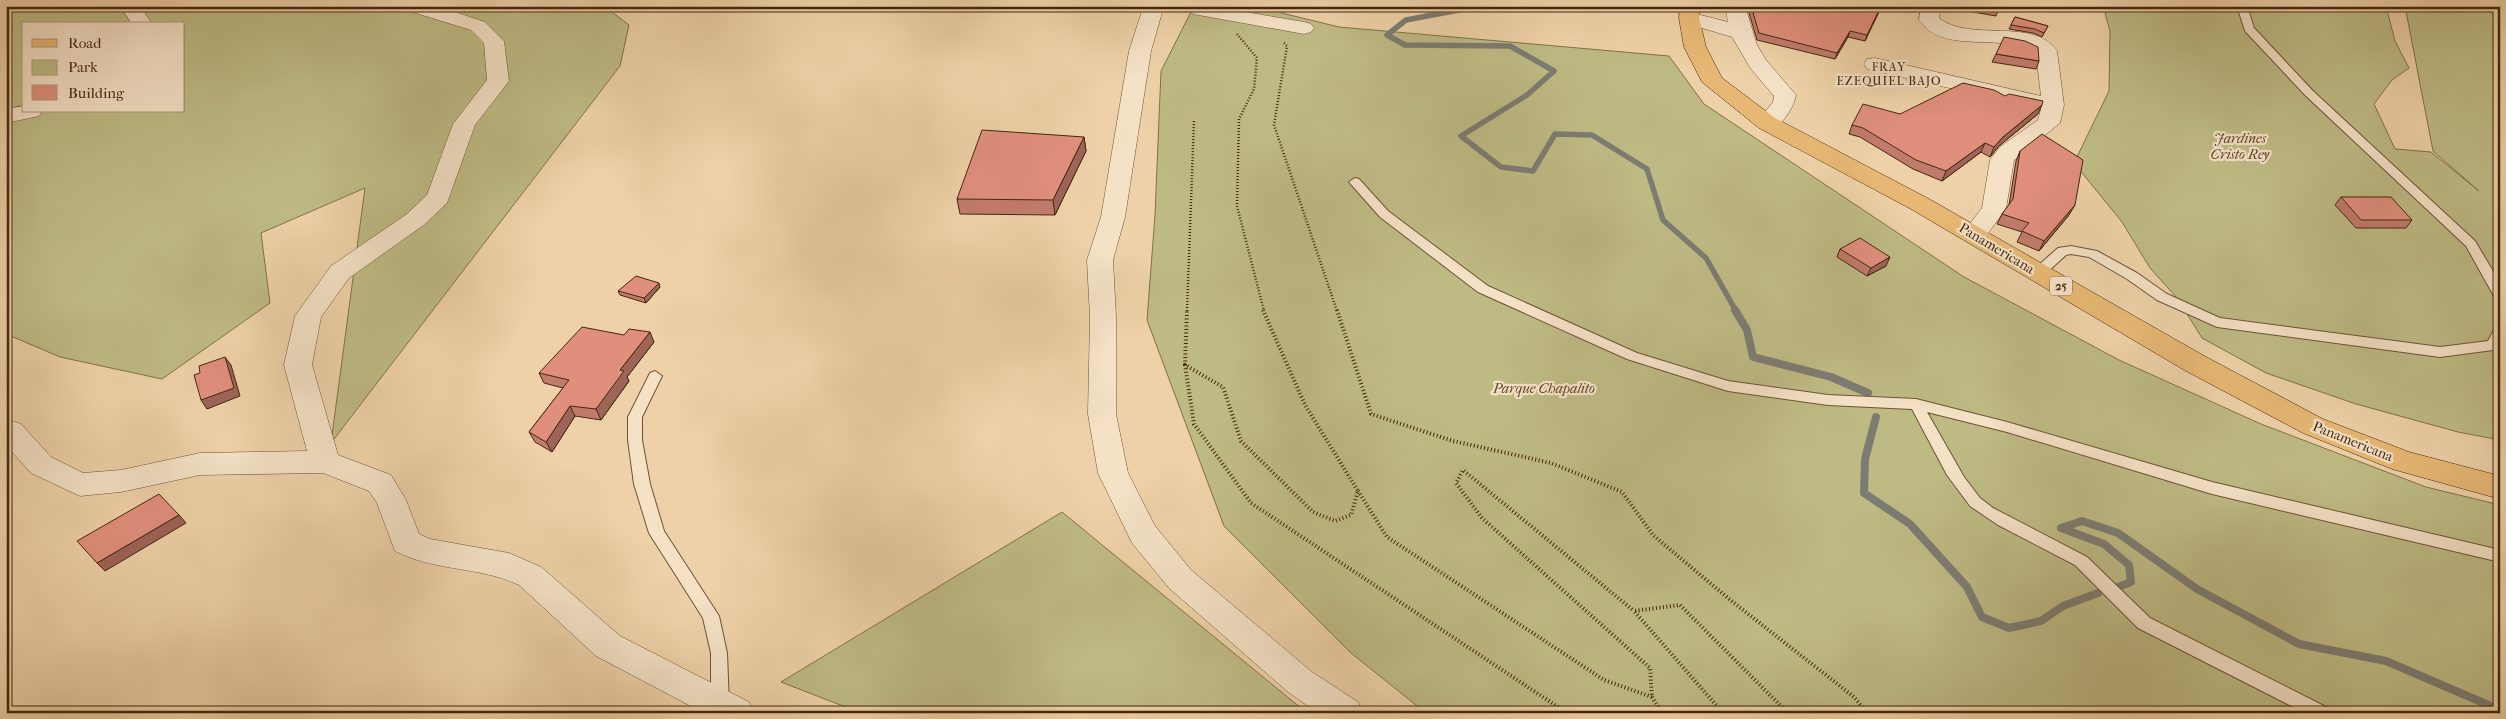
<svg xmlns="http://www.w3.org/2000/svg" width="2506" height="719" font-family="'IM FELL French Canon',serif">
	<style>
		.green { fill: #beba84; stroke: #827049; fill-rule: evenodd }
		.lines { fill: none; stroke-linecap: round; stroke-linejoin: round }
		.stream-far1 { stroke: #7c7c72; stroke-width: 5.5 }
		.stream { stroke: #7c7c72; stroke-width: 8 }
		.lane-casing { stroke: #6f5234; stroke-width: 2 }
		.street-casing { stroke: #6f5234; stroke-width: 1 }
		.primary-casing { stroke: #45270e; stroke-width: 1 }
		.path-far1 { stroke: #45270e; stroke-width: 2.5; stroke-dasharray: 1 2; stroke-linecap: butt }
		.path { stroke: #45270e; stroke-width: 4; stroke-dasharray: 1 2.5; stroke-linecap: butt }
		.lane { fill: #f4e1c6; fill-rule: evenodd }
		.street { fill: #f4e1c6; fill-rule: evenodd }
		.primary { fill: #e7b874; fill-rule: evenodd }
		.wall { fill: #c17b6c; stroke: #45270e }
		.shaded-wall { fill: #9d6458; stroke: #45270e }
		.building { fill: #e08f7d; stroke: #45270e }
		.labels { text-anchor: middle; stroke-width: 4.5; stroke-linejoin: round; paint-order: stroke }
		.far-neighbourhood-label { font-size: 12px; letter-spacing: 1px; fill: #45270e; stroke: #f4e1c6 }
		.shield { fill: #f4e1c6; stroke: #7a5f45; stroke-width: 1 }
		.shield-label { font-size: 12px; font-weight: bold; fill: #45270e }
		.park-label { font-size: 14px; font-style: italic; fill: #5d4426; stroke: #f4e1c6 }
		.street-label { font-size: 14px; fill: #45270e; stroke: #f4e1c6 }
	</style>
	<rect width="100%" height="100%" fill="#eed1a8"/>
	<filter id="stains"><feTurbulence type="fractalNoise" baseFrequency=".004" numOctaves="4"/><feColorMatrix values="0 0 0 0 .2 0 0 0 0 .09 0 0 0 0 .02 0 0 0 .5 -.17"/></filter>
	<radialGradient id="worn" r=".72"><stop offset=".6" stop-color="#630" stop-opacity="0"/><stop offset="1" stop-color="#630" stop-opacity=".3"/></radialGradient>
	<path class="green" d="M 6,6 L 604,6 L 629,25 L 620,66 L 331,443 L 365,188 L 261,233 L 270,303 L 162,379 L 60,357 L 6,334 ZM 24,24 L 184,24 L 184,111 L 24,111 Z
		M 1194,6 L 1253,6 L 1339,27 L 1669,56 L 1704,104 L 1964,277 L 2119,360 L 2261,424 L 2426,487 L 2500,505 L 2500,713 L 1426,713 L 1351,653 L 1224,526 L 1147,320 L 1155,215 L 1161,71 Z
		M 2103,6 L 2386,6 L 2395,41 L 2409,68 L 2392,80 L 2374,104 L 2395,149 L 2431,152 L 2479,191 L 2433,151 L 2405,6 L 2500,6 L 2500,259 L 2497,263 L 2500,265 L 2500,440 L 2458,432 L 2356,404 L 2266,373 L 2202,338 L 2177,298 L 2150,268 L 2122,222 L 2074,163 L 2109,91 L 2110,31 Z
		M 1062,512 L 1307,713 L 861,713 L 781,682 Z"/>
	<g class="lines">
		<path class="stream-far1" d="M 1480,6 L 1406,20 L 1387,35 L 1405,45 L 1510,46 L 1554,71 L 1527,95 L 1461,136 L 1501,167 L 1533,171 L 1555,134 L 1592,135 L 1647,169 L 1663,220 L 1706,258 L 1736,311"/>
		<path class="stream" d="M 1735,310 L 1747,330 L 1753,357 L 1831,377 L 1868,393
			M 1876,417 L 1865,459 L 1864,493 L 1910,524 L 1967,587 L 1982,617 L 2009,628 L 2041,621 L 2063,606 L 2098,593
			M 2118,587 L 2131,582 L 2129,565 L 2104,544 L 2061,528 L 2082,521 L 2118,533 L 2197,589 L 2299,644 L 2386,661 L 2500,710"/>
		<defs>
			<path id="lane" d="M 2237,6 L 2247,6 L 2254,28 L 2313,91 L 2475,241 L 2500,283 L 2500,299 L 2495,298 L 2466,246 L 2305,95 L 2245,31 Z
				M 1355,178 L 1359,179 L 1388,211 L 1488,286 L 1637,353 L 1728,381 L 1828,395 L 1916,399 L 2007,422 L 2212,482 L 2500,550 L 2500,562 L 2212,494 L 2007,432 L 1927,412 L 1964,477 L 1980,498 L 1993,508 L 2087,557 L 2150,618 L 2328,708 L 2331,713 L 2305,713 L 2138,628 L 2075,565 L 1998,525 L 1970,506 L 1947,475 L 1912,409 L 1828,405 L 1728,391 L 1627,359 L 1478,292 L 1380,217 L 1349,182 Z
				M 2071,246 L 2097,251 L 2137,273 L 2167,294 L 2220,318 L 2440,347 L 2488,341 L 2495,328 L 2500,326 L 2500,345 L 2493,350 L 2440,357 L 2217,327 L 2157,300 L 2127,279 L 2089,257 L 2071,254 L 2066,255 L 2043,276 L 2033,276 L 2032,273 L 2033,270 L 2058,248 Z
				M 655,371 L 662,376 L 642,417 L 642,440 L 650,484 L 664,531 L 719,616 L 727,653 L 729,705 L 726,710 L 720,713 L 714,710 L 711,705 L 711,653 L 703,618 L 649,533 L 634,484 L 628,440 L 628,417 L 650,373 Z"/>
			<path id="street" d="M 120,6 L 140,6 L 152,24 L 132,24 Z
				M 403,6 L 437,6 L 485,22 L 504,41 L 509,81 L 475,125 L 447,203 L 425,224 L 349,278 L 321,317 L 312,365 L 338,455 L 391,475 L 406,500 L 419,534 L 430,539 L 509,553 L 541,567 L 620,636 L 749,702 L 754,713 L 704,713 L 596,656 L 519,585 C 479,566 436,572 395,551 L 377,503 L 369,491 L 323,473 L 200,475 L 121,492 L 80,496 L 31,473 L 6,445 L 6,419 L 21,424 L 51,457 L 83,473 L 121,470 L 200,453 L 307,451 L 284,365 L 295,316 L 331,266 L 407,214 L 427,195 L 453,124 L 487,80 L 484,43 L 471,30 L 406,10 Z
				M 1138,6 L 1161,6 L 1163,9 L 1151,51 L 1125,217 L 1113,260 L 1116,317 L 1116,414 L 1128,473 L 1155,526 L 1191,570 L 1312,672 L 1358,702 L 1363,713 L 1318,713 L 1288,692 L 1169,588 L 1132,543 L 1098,473 L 1088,414 L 1090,317 L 1087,260 L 1101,217 L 1129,51 L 1142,11 Z
				M 1188,6 L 1209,6 L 1304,22 L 1311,24 L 1314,28 L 1311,32 L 1304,34 L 1193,14 Z
				M 1725,6 L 1745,6 L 1757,45 L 1766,60 L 1796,95 C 1795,105 1784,122 1775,128 C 1770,131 1764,129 1759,128 L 1756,123 L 1773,102 L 1774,96 L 1751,69 L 1732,37 L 1682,22 L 1679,18 L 1682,14 L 1689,12 L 1728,22 Z
				M 1921,6 L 1941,6 L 1939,18 C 1970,43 2033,16 2057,51 L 2064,105 L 2060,123 L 2014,160 L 2006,209 L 1983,240 L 1974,242 L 1965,240 L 1962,234 L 1982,208 L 1990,160 L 2000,147 L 2038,120 L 2041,109 L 1867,69 L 1864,64 L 1867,59 L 1875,58 L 2041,96 L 2036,54 C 2003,30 1944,57 1919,20 Z
				M 24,106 L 24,111 L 42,111 L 39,116 L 6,123 L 6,109 Z"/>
			<path id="primary" d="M 1680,6 L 1700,6 L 1699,18 L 1706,47 L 1722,78 L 1775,118 L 1929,199 L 2206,357 L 2323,419 L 2409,452 L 2500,476 L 2500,499 L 2392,469 L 2303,433 L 2186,371 L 1911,209 L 1759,128 L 1702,82 L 1684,47 L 1679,18 Z"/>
		</defs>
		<use href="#lane" class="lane-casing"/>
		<use href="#street" class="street-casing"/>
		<use href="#primary" class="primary-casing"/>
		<path class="path-far1" d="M 1237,34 L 1257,58 L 1254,89 L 1239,119 L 1237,206 L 1264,311
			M 1284,43 L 1287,46 L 1274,125 L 1337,311
			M 1187,311 L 1194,120"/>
		<path class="path" d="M 1263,310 L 1305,405 L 1358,491 L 1351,515 L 1335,521 L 1313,512 L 1241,441 L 1223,387 L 1185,365 L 1194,424 L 1251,503 L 1567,713
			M 1337,310 L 1371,414 L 1453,441 L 1551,463 L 1622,492 L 1653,535 L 1729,599 L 1854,697 L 1867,713
			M 1185,365 L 1187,310
			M 1358,491 L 1387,537 L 1604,680 L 1652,697 L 1650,668 L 1482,518 L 1456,483 L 1463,470 L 1634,611
			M 1652,697 L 1662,713
			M 1723,713 L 1634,611 L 1680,605 L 1788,713"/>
		<use href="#lane" class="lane"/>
		<use href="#street" class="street"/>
		<use href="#primary" class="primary"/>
	</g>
	<path class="wall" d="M 1289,6 L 1322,6 L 1318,12 Z
		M 1747,6 L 1881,6 L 1865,41 L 1848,37 L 1835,59 L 1757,40 Z
		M 1956,6 L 2000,6 L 1996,16 L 1956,9 Z
		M 2015,17 L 2048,26 L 2042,37 L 2033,33 L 2009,29 Z
		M 1996,54 L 2039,61 L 2036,69 L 1992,62 Z
		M 1900,114 L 2038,114 L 1999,146 L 1990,157 L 1981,152 L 1942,181 L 1913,169 L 1860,137 L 1849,134 L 1852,125 Z
		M 1084,137 L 1086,151 L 1055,215 L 960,214 L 957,199 Z
		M 2020,151 L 2069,215 L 2039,251 L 2017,242 L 2022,232 L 1997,224 L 2002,214 L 2009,205 L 2016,161 Z
		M 2341,197 L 2412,220 L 2406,228 L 2356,228 L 2335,205 Z
		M 1840,249 L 1886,266 L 1867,276 L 1837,257 Z
		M 660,287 L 646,303 L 620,295 L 618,291 Z
		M 654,342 L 627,377 L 629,381 L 601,420 L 575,416 L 552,452 L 535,442 L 529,432 L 563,388 L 544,383 L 539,373 Z"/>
	<path class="shaded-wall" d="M 1318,6 L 1322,6 L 1318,12 Z
		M 1881,6 L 1880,10 L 1865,41 L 1867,35 Z
		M 1850,31 L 1848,37 L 1835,59 L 1837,53 Z
		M 2042,105 L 2038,114 L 1999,146 L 1990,157 L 1994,147 L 2003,137 Z
		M 1084,137 L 1086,151 L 1055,215 L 1053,200 Z
		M 1985,143 L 1981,152 L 1942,181 L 1946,171 Z
		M 2075,205 L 2069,215 L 2039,251 L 2044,241 Z
		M 1890,257 L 1886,266 L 1867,276 L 1871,268 Z
		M 659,283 L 660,287 L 646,303 L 644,298 Z
		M 650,332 L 654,342 L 627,377 L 629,381 L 601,420 L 596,409 L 620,370 Z
		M 225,357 L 231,365 L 240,396 L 207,409 L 201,400 Z
		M 570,406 L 575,416 L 552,452 L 546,442 Z
		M 179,515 L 186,523 L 105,571 L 97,563 Z"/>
	<path class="building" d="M 1751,6 L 1881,6 L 1867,35 L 1850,31 L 1837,53 L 1759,33 Z
		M 1987,6 L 2000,6 L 2000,8 Z
		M 2015,17 L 2048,26 L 2044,33 L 2035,29 L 2011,25 Z
		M 2004,37 L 2025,41 L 2038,47 L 2039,61 L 1996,54 Z
		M 1963,83 L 1994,90 L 2005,96 L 2009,94 L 2043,101 L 2042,105 L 2003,137 L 1994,147 L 1985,143 L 1946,171 L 1916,160 L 1863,128 L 1852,125 L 1863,104 L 1900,114 Z
		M 982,130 L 1084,137 L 1053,200 L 957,199 Z
		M 2042,134 L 2083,160 L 2075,205 L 2044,241 L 2022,231 L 2029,223 L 2002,214 L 2013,199 L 2020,151 Z
		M 2341,197 L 2391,197 L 2412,220 L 2361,220 Z
		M 1860,238 L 1890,257 L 1871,268 L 1840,249 Z
		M 636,276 L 659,283 L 644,298 L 618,291 Z
		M 582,327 L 624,335 L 629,329 L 650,332 L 620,370 L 624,371 L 596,409 L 570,406 L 546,442 L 529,432 L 569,380 L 539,373 Z
		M 225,357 L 234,388 L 201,400 L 194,375 L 200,373 L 199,366 Z
		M 159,494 L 179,515 L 97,563 L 77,541 Z"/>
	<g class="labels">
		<g class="far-neighbourhood-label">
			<text x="1889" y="71">FRAY<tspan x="1889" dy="14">EZEQUIEL BAJO</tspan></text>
		</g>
		<rect class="shield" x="2050" y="276.5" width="22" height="19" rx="4"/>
		<g class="shield-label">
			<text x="2061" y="290">25</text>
		</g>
		<g class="park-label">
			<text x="2240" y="143">Jardines<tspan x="2240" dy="16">Cristo Rey</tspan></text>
			<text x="1544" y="393">Parque Chapalito</text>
		</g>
		<g class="street-label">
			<text transform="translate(1997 248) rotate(31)" y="5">Panamericana</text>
			<text transform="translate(2353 441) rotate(22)" y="5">Panamericana</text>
		</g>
	</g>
	<rect width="2506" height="719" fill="none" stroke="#eed1a8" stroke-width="25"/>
	<rect x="8" y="8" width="2491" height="704" fill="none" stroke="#45270e" stroke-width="2.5"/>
	<rect x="12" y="12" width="2481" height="694" fill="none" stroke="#45270e"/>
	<rect x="22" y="22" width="162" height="90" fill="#f4e1c6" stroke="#ae977c"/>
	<rect x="32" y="39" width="25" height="8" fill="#e7b874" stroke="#ae977c"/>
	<text x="68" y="48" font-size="15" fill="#45270e">Road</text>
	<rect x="32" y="60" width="25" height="15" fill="#beba84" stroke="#ae977c"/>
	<text x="68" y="72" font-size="15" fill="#45270e">Park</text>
	<rect x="32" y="85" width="25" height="15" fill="#e08f7d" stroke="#ae977c"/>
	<text x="68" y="98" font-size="15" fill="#45270e">Building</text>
	<rect width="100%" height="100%" filter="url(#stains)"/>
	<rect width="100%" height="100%" fill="url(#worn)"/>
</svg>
